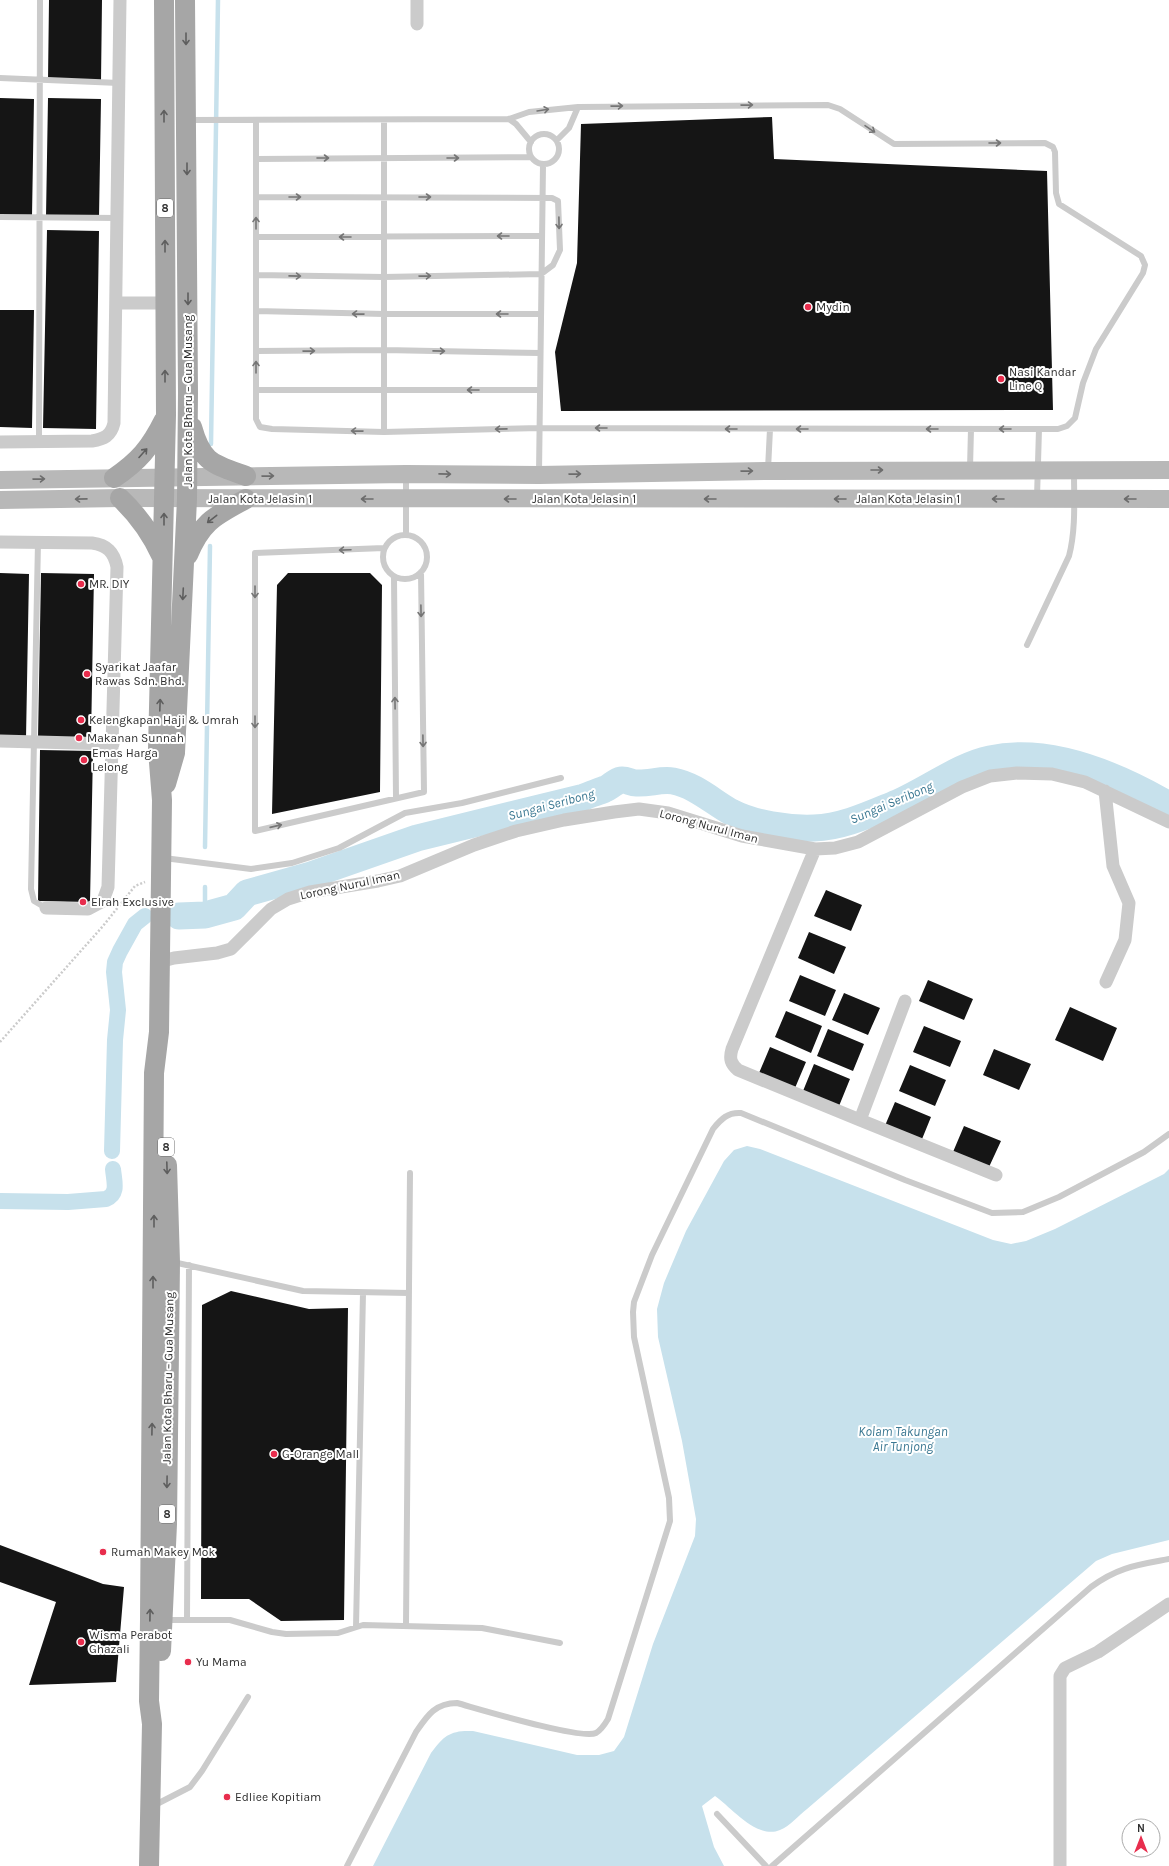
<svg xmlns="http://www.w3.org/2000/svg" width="1169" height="1866" font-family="Karla,sans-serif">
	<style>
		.water { fill: #c7e1ec }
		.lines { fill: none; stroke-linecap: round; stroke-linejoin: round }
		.stream { stroke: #c7e1ec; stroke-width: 4.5 }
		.canal { stroke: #c7e1ec; stroke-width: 16 }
		.river { stroke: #c7e1ec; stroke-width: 27 }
		.building { fill: #151515 }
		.path { stroke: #cbcbcb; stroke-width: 2.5; stroke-dasharray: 2 2; stroke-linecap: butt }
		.lane { stroke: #cbcbcb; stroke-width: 6 }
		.street { stroke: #cbcbcb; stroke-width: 13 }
		.secondary { stroke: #b8b8b8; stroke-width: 18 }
		.primary { stroke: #a6a6a6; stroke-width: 20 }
		.oneway { stroke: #5e5e5e }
		.oneway2 { stroke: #757575 }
		.oneway3 { stroke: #6c6c6c }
		.poi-dot { fill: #e82d4d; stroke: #fff; stroke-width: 1.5 }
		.labels { text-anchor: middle; stroke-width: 4; stroke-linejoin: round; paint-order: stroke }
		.shield { fill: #fff; stroke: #6d6d6d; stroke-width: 1 }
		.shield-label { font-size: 11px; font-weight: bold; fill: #2e2e2e }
		.poi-label { font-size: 12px; fill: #2e2e2e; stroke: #fff; text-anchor: start }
		.street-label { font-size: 12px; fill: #2e2e2e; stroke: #fff }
		.water-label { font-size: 13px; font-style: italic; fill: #3b7892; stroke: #fff }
	</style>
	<rect width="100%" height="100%" fill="#fff"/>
	<path class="water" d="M 747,1146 L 760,1149 L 993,1240 L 1011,1244 L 1026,1241 L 1055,1229 L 1164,1174 L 1169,1169 L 1169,1540 L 1112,1554 L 1096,1561 L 807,1809 C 799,1815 790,1826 780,1830 C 757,1840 731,1807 715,1796 L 702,1806 L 714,1847 L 724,1866 L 373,1866 L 431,1753 C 444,1735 451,1730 473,1731 L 577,1755 L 599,1755 L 614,1751 L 624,1737 L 653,1644 L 695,1536 L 696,1519 L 682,1441 L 658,1337 L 657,1309 L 664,1283 L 686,1231 L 724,1161 L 734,1150 Z"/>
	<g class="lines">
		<path class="stream" d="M 211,444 L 218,0
			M 205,847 L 210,546
			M 205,915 L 205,887"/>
		<path class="canal" d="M 112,1151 L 115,1040 L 118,1010 L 114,972 L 115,962 L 120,951 L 135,924 L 145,916
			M 0,1201 L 68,1202 L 106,1199 C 119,1194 114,1181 113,1169"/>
		<path class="river" d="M 179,916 L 205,915 L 234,907 L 247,893 L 311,875 L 417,838 L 584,797 C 591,794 598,792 605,789 C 611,787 615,781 621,780 C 626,779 631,783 636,783 C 649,784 660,779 673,781 C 695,785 713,802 731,812 C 754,824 788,829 814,828 C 843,827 870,814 897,803 C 927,790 960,765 990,759 C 1050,746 1119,776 1169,805"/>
	</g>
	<path class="building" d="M 49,0 L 102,0 L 101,81 L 48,80 Z
		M 0,98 L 34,99 L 32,216 L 0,215 Z
		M 48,98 L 101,99 L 99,217 L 46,216 Z
		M 772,117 L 774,159 L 1047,171 L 1053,410 L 561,411 L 555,352 L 577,263 L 581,124 Z
		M 47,230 L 99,231 L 96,429 L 43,428 Z
		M 0,310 L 34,310 L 32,428 L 0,427 Z
		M 0,573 L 29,574 L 26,738 L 0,738 Z
		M 41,573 L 94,574 L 91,739 L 38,738 Z
		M 288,573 L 370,573 L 382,585 L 380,792 L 272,814 L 277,585 Z
		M 40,750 L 93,751 L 90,902 L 38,901 Z
		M 826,890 L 862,905 L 851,931 L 814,916 Z
		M 809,932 L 846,947 L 834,974 L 798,958 Z
		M 800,975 L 836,990 L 825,1016 L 789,1001 Z
		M 928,980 L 973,999 L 964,1020 L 919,1001 Z
		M 844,993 L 880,1008 L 868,1035 L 832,1020 Z
		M 1070,1007 L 1117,1028 L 1103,1061 L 1055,1040 Z
		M 786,1011 L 822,1026 L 811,1053 L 775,1037 Z
		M 924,1026 L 961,1041 L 950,1067 L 913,1052 Z
		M 828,1029 L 864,1044 L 853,1071 L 817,1056 Z
		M 770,1047 L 806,1062 L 795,1088 L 759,1073 Z
		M 994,1049 L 1031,1064 L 1019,1090 L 983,1075 Z
		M 814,1064 L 850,1079 L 839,1106 L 803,1091 Z
		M 910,1065 L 946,1080 L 935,1106 L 899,1091 Z
		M 895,1102 L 931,1117 L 920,1144 L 884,1128 Z
		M 964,1126 L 1001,1141 L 989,1167 L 953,1152 Z
		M 231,1291 L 309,1309 L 348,1308 L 344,1620 L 281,1621 L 249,1599 L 201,1599 L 202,1305 Z
		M 0,1545 L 103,1584 L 124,1587 L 116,1682 L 29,1685 L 56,1602 L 0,1582 Z"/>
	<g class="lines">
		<path class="path" d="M 0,1042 L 103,926 L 135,886 L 145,882"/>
		<path class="lane" d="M 0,78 L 119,83
			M 509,119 L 516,124 L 531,142
			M 189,120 L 509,119 L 529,112 L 578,107 L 828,105 L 840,109 L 894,144 L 1045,143 L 1053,147 L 1055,152 L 1056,193 L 1059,204 L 1141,256 L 1145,265 L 1143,273 L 1096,349 L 1083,383 L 1075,418 L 1067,426 L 1058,429 L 540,428 L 384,432 L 272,429 L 260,427 L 256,419 L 256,120
			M529 149a15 15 0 1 1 30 0a15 15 0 1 1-30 0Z
			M 557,140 L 569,128 L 578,107
			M 256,159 L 531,157
			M 256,197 L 552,198 L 558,201 L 560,250 L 553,265 L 541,274 L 384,277 L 256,275
			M 0,217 L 117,218
			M 256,237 L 542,236
			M 256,311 L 384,314 L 541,314
			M 256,351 L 384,350 L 540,353
			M 256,390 L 540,390
			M 384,432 L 384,120
			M 39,441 L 40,0
			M 970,468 L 971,429
			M 768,469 L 770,429
			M 539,473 L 543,165
			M 1037,497 L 1039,429
			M 406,535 L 406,475
			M383 557a22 22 0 1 1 44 0a22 22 0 1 1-44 0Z
			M 38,542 L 31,889 L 34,901 L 46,908
			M 384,548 L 255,553 L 255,831 L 424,792 L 421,572
			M 394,577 L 396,798
			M 1027,645 L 1069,556 C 1076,529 1074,500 1074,472
			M 164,858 L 251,869 L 292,863 L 339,848 L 405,813 L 462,803 L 561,778
			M 173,1262 L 303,1291 L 409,1293
			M 164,1620 L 230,1620 L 272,1632 L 286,1634 L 338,1633 L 363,1625 L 482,1628 L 560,1643
			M 187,1620 L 189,1265
			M 406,1625 L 410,1173
			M 356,1627 L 363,1293
			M 153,1806 L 190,1787 L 202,1771 L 248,1697
			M 717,1814 L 766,1866
			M 347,1866 L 416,1732 C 427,1716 435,1703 457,1703 C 479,1709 581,1740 596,1733 C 601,1730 605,1724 608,1719 L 670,1521 L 669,1498 L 634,1337 L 633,1312 L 634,1302 L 652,1255 L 713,1129 C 721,1119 728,1112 741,1113 L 905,1180 L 992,1213 L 1023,1212 L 1059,1197 L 1144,1152 L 1169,1134
			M 772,1866 L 1091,1587 C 1118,1567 1137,1565 1169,1559"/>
		<path class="street" d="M 417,0 L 417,24
			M 116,303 L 165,303
			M 0,442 L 92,441 C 104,439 111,436 114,423 L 120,0
			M 0,542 L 92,543 C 107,545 114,552 117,567 L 108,887 L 103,901 L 88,909 L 46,908
			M 0,741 L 113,744
			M 1105,791 L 1113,866 L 1129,903 L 1125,940 L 1106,982
			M 815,849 L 732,1049 C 729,1059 731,1064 738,1070 L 860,1120 L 905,1001
			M 159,962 L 174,958 L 217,953 L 231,949 L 271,909 L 288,899 L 310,892 L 378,881 L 400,876 L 474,845 L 516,831 L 564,820 L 614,812 L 639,809 L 668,813 L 742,836 L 815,849 L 835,848 L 858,842 L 962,787 L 990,776 L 1017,773 L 1052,774 L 1085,782 L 1169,822
			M 860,1120 L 996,1175
			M 1060,1866 L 1060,1676 L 1065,1668 L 1098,1652 L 1169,1604"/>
		<path class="secondary" d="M 0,480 L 406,474 L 539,475 L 768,471 L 1169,470
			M 0,500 L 120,498 L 1169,499"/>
		<path class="primary" d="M 192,427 C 202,463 213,464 246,476
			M 114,478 C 139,461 150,448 164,420
			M 120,498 C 139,516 151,533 162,557
			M 188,555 C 202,521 215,516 246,499
			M 166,784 L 175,753 L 187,499 L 188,393 L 185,0
			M 161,1651 L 167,1524 L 170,1262 L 167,1165
			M 149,1866 L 152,1724 L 149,1701 L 150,1619 L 154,1073 L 159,1032 L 162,800 L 158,750 L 166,415 L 164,0"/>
	</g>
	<defs><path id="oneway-shaft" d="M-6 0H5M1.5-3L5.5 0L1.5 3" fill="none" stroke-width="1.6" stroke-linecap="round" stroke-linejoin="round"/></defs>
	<g class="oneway">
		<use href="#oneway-shaft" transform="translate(186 39) rotate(90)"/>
		<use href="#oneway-shaft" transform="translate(164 116) rotate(-90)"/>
		<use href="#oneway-shaft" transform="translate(187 169) rotate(90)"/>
		<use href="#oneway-shaft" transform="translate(165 246) rotate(-90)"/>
		<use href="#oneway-shaft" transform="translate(188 299) rotate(90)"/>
		<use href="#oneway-shaft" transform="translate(165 376) rotate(-90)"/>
		<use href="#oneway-shaft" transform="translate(143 453) rotate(-48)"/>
		<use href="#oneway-shaft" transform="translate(164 519) rotate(-90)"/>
		<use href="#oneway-shaft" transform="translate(212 519) rotate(142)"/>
		<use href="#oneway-shaft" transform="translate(183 594) rotate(93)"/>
		<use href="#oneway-shaft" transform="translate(160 705) rotate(-88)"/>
		<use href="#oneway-shaft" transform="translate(167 1168) rotate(88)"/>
		<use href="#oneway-shaft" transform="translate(154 1221) rotate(-90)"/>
		<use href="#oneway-shaft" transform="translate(153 1282) rotate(-90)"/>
		<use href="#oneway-shaft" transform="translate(152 1429) rotate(-89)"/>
		<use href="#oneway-shaft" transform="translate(167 1482) rotate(91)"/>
		<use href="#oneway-shaft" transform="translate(150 1615) rotate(-89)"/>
	</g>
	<g class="oneway2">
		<use href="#oneway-shaft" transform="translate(747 105) rotate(-1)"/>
		<use href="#oneway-shaft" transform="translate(617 106) rotate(-1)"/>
		<use href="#oneway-shaft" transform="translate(543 110) rotate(-9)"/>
		<use href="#oneway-shaft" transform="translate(870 129) rotate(34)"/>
		<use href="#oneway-shaft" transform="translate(995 143)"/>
		<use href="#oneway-shaft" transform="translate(323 158)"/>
		<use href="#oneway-shaft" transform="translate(453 158)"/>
		<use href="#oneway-shaft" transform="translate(295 197)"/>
		<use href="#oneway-shaft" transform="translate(425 197)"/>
		<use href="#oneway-shaft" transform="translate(256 223) rotate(-90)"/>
		<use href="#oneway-shaft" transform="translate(559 223) rotate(89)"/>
		<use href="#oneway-shaft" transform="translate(503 236) rotate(180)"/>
		<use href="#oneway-shaft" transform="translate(345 237) rotate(180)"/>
		<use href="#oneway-shaft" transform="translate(295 276) rotate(1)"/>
		<use href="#oneway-shaft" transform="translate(425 276) rotate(-1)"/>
		<use href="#oneway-shaft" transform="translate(358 314) rotate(-179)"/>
		<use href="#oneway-shaft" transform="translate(502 314) rotate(180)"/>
		<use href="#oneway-shaft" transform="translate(309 351) rotate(-1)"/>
		<use href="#oneway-shaft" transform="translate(439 351) rotate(1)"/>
		<use href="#oneway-shaft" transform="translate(256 367) rotate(-90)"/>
		<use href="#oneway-shaft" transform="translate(473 390) rotate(-180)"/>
		<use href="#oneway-shaft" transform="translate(601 428) rotate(-180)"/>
		<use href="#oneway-shaft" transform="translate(501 429) rotate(179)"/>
		<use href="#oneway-shaft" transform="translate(731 429) rotate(-180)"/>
		<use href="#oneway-shaft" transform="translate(802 429) rotate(-180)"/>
		<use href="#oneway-shaft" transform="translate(932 429) rotate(-180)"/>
		<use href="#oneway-shaft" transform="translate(1005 429) rotate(180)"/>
		<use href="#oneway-shaft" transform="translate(357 431) rotate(-179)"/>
		<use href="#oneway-shaft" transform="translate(345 550) rotate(178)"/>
		<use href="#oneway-shaft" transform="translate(255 592) rotate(90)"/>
		<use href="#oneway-shaft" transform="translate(421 611) rotate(89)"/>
		<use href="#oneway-shaft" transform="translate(395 703) rotate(-91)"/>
		<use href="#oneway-shaft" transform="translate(255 722) rotate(90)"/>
		<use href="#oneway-shaft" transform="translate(423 741) rotate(89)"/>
		<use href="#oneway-shaft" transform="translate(276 826) rotate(-13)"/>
	</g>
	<g class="oneway3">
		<use href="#oneway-shaft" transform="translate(877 470)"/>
		<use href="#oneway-shaft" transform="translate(747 471) rotate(-1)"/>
		<use href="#oneway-shaft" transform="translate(445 474) rotate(1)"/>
		<use href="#oneway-shaft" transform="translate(575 474) rotate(-1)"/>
		<use href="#oneway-shaft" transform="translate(268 476) rotate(-1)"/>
		<use href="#oneway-shaft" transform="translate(39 479) rotate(-1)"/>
		<use href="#oneway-shaft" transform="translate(81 499) rotate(179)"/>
		<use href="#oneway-shaft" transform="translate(367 499) rotate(-180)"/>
		<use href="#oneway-shaft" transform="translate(510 499) rotate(180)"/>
		<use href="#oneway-shaft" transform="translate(710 499) rotate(180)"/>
		<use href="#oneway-shaft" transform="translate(840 499) rotate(180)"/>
		<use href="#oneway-shaft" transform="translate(998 499) rotate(180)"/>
		<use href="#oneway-shaft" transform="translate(1130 499) rotate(180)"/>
	</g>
	<g class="poi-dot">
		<circle cx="808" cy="307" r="4"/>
		<circle cx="1001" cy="379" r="4"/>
		<circle cx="81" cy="584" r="4"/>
		<circle cx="87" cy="674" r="4"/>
		<circle cx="81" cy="720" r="4"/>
		<circle cx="79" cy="738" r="4"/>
		<circle cx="84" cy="760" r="4"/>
		<circle cx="83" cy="902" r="4"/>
		<circle cx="274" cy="1454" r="4"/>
		<circle cx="103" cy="1552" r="4"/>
		<circle cx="81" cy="1642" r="4"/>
		<circle cx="188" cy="1662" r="4"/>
		<circle cx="227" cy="1797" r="4"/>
	</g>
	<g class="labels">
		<g class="shield">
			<rect x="157" y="199" width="16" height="18" rx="3"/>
			<rect x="158" y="1138" width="16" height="18" rx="3"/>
			<rect x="159" y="1505" width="16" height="18" rx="3"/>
		</g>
		<g class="shield-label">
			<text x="165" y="212">8</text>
			<text x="166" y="1151">8</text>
			<text x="167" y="1518">8</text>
		</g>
		<g class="poi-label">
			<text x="816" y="311">Mydin</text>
			<text x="1009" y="376">Nasi Kandar<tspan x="1009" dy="14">Line Q</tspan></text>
			<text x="89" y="588">MR. DIY</text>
			<text x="95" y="671">Syarikat Jaafar<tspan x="95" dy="14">Rawas Sdn. Bhd.</tspan></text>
			<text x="89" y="724">Kelengkapan Haji &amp; Umrah</text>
			<text x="87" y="742">Makanan Sunnah</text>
			<text x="92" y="757">Emas Harga<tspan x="92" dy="14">Lelong</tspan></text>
			<text x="91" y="906">Elrah Exclusive</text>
			<text x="282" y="1458">G-Orange Mall</text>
			<text x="111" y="1556">Rumah Makey Mok</text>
			<text x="89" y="1639">Wisma Perabot<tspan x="89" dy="14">Ghazali</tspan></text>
			<text x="196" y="1666">Yu Mama</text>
			<text x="235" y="1801">Edliee Kopitiam</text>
		</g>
		<g class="street-label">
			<text transform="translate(188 401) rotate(-90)" y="4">Jalan Kota Bharu – Gua Musang</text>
			<text x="260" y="503">Jalan Kota Jelasin 1</text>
			<text x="584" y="503">Jalan Kota Jelasin 1</text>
			<text x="908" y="503">Jalan Kota Jelasin 1</text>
			<text transform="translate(709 826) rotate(15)" y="4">Lorong Nurul Iman</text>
			<text transform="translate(350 885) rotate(-12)" y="4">Lorong Nurul Iman</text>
			<text transform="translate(168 1378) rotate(-89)" y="4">Jalan Kota Bharu – Gua Musang</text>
		</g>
		<g class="water-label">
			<text transform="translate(891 802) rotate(-23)" y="5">Sungai Seribong</text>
			<text transform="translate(551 804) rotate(-15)" y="5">Sungai Seribong</text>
			<text x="903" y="1436">Kolam Takungan<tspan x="903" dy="15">Air Tunjong</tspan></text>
		</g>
	</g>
	<g transform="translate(1141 1838)"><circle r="19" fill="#ffffff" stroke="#ababab"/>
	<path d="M0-3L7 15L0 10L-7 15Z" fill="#e82d4d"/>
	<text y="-6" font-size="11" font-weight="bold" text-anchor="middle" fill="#2e2e2e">N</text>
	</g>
</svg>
